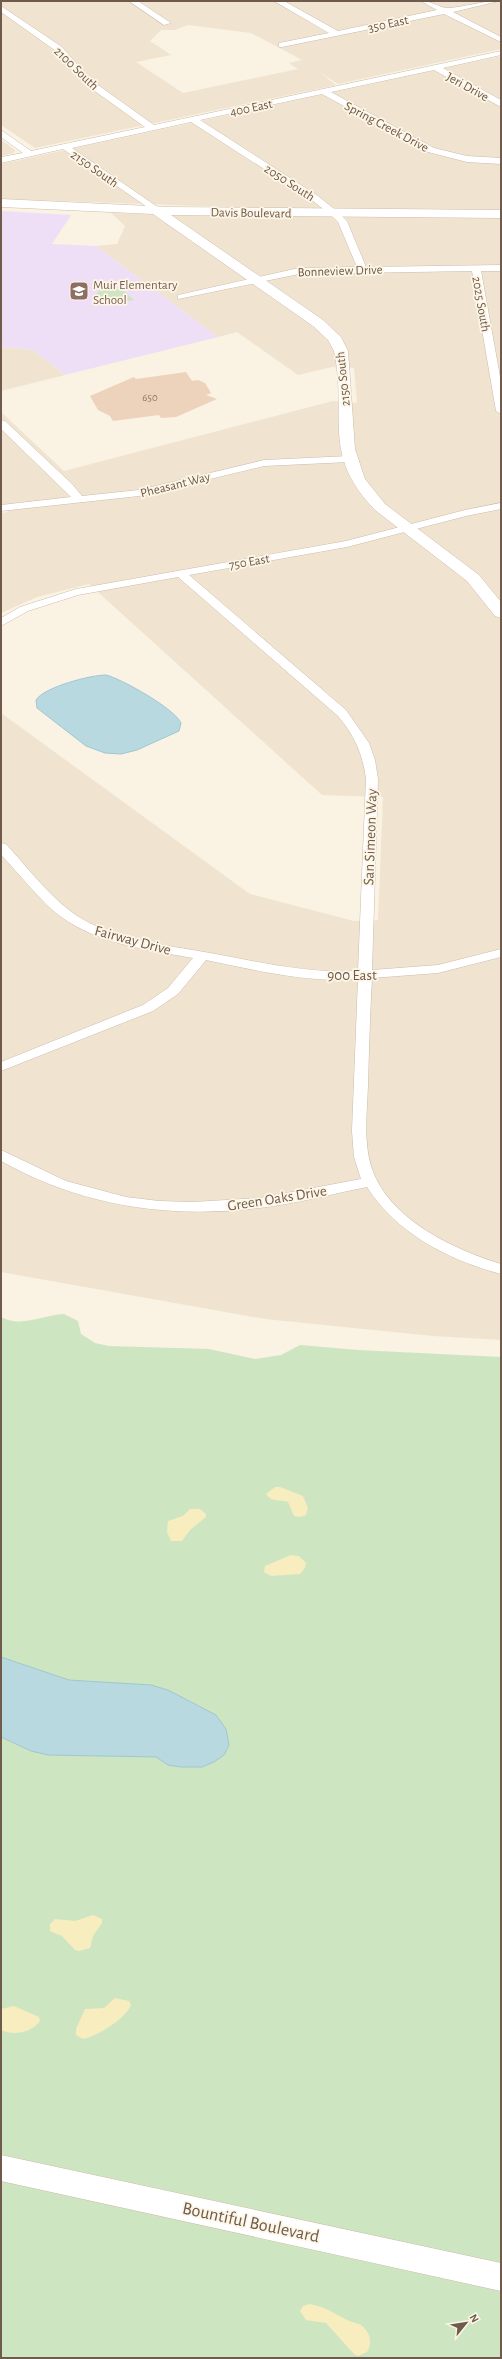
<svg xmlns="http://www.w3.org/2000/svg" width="502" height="2359" font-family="'Alegreya Sans',sans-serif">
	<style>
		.residential { fill: #f0e4d1; fill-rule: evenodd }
		.education { fill: #efdff6 }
		.green { fill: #cee5c2 }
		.sand { fill: #f7edbf }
		.water { fill: #b9d9e1; stroke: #a0c7d2 }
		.building { fill: #edd2bc }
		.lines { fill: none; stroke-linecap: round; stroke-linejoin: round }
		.street-casing { stroke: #ccbcad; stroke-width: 1 }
		.secondary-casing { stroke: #cebcaa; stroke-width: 1 }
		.street { fill: #fff; fill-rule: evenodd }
		.secondary { fill: #fff; fill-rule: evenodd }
		.labels { text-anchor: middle; stroke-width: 3.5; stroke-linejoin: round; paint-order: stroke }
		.far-number-label { font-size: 11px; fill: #8e7867 }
		.far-street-label { font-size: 13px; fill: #6f5a4b; stroke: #fdf6e7 }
		.far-education-label { font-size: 13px; fill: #785e54; stroke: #fdf6e7; text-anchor: start }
		.street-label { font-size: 15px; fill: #6f5a4b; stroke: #fdf6e7 }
		.near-street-label { font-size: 18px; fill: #6f5a4b; stroke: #fdf6e7 }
	</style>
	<rect width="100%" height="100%" fill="#faf2e2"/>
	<path class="residential" d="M 1,1 L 501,1 L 501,49 L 338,84 L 319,72 L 336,85 L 35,148 L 1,125 ZM 188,25 L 251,33 L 302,60 L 289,63 L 298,69 L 183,93 L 136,62 L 171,55 L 150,41 L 161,30 L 175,30 Z
		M 501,56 L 501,1340 L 433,1336 L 265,1319 L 1,1272 L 1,713 L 250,894 L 354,921 L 378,920 L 383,797 L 322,795 L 89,584 L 37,597 L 1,613 L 1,513 L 8,512 L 1,506 L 1,412 L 64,471 L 333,401 L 357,403 L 354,368 L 332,367 L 298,375 L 237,332 L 218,337 L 96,246 L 117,244 L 125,226 L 111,213 L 241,217 L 230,207 L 1,199 L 1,164 Z
		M 1,140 L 15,150 L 14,153 L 1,156 Z
		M 1,347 L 33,350 L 65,375 L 1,391 Z"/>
	<path class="education" d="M 1,211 L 71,215 L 52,244 L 96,246 L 218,337 L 65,375 L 33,350 L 1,347 Z"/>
	<path class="green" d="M 111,288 L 123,290 L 134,300 C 119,302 106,307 96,294 L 100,290 Z
		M 64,1314 L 78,1321 L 81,1334 L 95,1343 L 109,1346 L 209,1349 L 255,1359 L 281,1355 L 300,1345 L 358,1350 L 501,1357 L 501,2358 L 1,2358 L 1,1317 C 22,1328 42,1315 64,1314 Z"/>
	<path class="sand" d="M 275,1487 L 280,1487 L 303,1496 L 308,1508 L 306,1515 L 300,1517 L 294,1516 L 288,1502 C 280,1499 272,1503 266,1494 Z
		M 190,1509 L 200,1509 L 206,1514 L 206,1517 L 190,1530 L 182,1541 L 171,1541 L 167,1532 L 168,1521 L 183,1516 Z
		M 291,1555 L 299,1556 L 306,1563 L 305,1568 L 300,1574 L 271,1576 L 264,1572 L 265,1566 Z
		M 93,1915 L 102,1919 L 102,1923 L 93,1936 L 90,1948 L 79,1951 L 75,1950 L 62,1936 L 50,1931 L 50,1924 L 55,1919 L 75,1921 Z
		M 115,1998 L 129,2001 L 131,2005 C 125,2019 98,2036 83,2039 L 76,2035 L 76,2029 L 85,2009 L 104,2008 Z
		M 14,2006 L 39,2017 L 40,2021 C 31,2033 14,2036 1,2030 L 1,2009 Z
		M 310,2304 C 325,2307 334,2313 347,2320 C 351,2322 357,2323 361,2325 C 370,2332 373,2343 367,2352 L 358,2356 L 354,2354 L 326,2323 L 306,2320 L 300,2311 L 303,2306 Z"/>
	<path class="water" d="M 106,675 C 122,679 175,709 181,723 L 179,731 L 137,750 L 121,754 L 105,753 L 86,746 L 37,708 L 36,700 C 44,687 91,675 106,675 Z
		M 1,1657 L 69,1680 L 151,1685 L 168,1690 L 216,1715 L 226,1729 L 229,1745 L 224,1755 L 214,1762 L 202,1767 L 181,1767 L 168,1765 L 156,1757 L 48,1755 L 31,1751 L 1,1737 Z"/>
	<path class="building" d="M 186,372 L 192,381 L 198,380 L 205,383 L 211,393 L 206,395 L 217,399 L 176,417 L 161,418 L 159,415 L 113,421 L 110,416 L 98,410 L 90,396 L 134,377 L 136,379 Z"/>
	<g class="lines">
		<defs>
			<path id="street" d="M 129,1 L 138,1 L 171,23 L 164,25 Z
				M 274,1 L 284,1 L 338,31 L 437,10 L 421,1 C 432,1 442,9 448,8 C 466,7 481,1 499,1 L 453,12 L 501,37 L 501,42 L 444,14 L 282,47 L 279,47 L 279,43 L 329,33 Z
				M 1,6 L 62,47 L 91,80 L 154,125 L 501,51 L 501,55 L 443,68 L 501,100 L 501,107 L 434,70 L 331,92 L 434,148 L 467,156 L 501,158 L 501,164 L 467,162 L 428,152 L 322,94 L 200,120 L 318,196 L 338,212 L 347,221 L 366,267 L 501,265 L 501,271 L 481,271 L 501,382 L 501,414 L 496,411 L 472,271 L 299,274 L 178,299 L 178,295 L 299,268 L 357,267 L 338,222 L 332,216 L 312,200 L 191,122 L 72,148 L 159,208 L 161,210 L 156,213 L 63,149 L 1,163 L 1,157 L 23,153 L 1,137 L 1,130 L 31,151 L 145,127 L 85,84 L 56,51 L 1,12 Z
				M 1,420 L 5,421 L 72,484 L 82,496 L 139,490 L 264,460 L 349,456 L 354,459 L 349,462 L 264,466 L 139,496 L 1,511 L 1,505 L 71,497 L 1,429 Z
				M 501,503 L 501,509 L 466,516 L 347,547 L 189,575 L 346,710 L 369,743 L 375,760 L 378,779 L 372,970 L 438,965 L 501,949 L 501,957 L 438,973 L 372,978 C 370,1014 369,1049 368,1085 C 367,1113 363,1142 372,1169 C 390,1220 453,1249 501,1264 L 501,1274 C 449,1260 397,1234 367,1187 C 331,1194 295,1204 259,1208 C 169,1219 81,1206 1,1161 L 1,1150 L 66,1181 L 126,1197 L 159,1201 L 193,1202 L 260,1198 L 361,1179 L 354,1157 L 352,1131 L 358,979 C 307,983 255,970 206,960 L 178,994 L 153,1011 L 1,1071 L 1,1062 L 143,1005 L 168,988 L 193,958 C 148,950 98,944 60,916 C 42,903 18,872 1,855 L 1,843 L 6,844 C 25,865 47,893 69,910 C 105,939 166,945 210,953 C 259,962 309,974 358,971 L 366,779 C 363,754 354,735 338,716 L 178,577 L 78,595 L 28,611 L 1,626 L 1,618 L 20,607 L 76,589 L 346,541 L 465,510 Z"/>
			<path id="secondary" d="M 1,199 L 170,207 L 501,210 L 501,218 L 171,215 L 323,320 L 341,337 L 348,351 L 355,449 L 365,479 L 385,504 L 479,575 L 501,602 L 501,618 L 495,616 L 467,581 L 375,510 C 320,453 348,416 334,351 L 328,340 L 313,326 L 153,214 L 1,207 Z
				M 1,2155 L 501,2263 L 501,2291 L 1,2181 Z"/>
		</defs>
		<use href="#street" class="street-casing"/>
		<use href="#secondary" class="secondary-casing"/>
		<use href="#street" class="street"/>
		<use href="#secondary" class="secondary"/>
	</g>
	<defs>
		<symbol id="school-square" viewBox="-11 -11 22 22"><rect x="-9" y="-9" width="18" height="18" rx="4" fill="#8d6e63" stroke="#fdf6e7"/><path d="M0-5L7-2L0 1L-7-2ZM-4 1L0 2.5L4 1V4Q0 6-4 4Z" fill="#fff"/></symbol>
	</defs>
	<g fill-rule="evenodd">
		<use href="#school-square" x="68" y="280" width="22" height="22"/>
	</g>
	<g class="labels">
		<g class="far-number-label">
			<text x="150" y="401">650</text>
		</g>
		<g class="far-street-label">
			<text transform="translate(388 23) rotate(-12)" y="5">350 East</text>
			<text transform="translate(77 68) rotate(44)" y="5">2100 South</text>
			<text transform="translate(468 86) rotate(29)" y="5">Jeri Drive</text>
			<text transform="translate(251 107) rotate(-12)" y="5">400 East</text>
			<text transform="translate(387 126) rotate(28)" y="5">Spring Creek Drive</text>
			<text transform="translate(95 168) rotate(35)" y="5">2150 South</text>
			<text transform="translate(290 182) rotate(33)" y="5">2050 South</text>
			<text transform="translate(251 212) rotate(1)" y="5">Davis Boulevard</text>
			<text transform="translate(340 270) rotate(-2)" y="5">Bonneview Drive</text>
			<text transform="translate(482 304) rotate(80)" y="5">2025 South</text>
			<text transform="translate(342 379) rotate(-96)" y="5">2150 South</text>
			<text transform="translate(175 484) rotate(-14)" y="5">Pheasant Way</text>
			<text transform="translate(249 561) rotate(-10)" y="5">750 East</text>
		</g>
		<g class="far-education-label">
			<text x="93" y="289">Muir Elementary<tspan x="93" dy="15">School</tspan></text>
		</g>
		<g class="street-label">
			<text transform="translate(370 837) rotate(-88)" y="5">San Simeon Way</text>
			<text transform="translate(133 940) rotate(15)" y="5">Fairway Drive</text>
			<text x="352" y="980">900 East</text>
			<text transform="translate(277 1198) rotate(-9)" y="5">Green Oaks Drive</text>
		</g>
		<g class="near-street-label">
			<text transform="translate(251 2222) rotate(12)" y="6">Bountiful Boulevard</text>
		</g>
	</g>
	<rect width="502" height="2359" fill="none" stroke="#6f5a4b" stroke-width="4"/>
	<g transform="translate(466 2323) rotate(60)" stroke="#fdf6e7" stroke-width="3" paint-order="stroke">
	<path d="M0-3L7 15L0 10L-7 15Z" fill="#6f5a4b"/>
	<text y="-6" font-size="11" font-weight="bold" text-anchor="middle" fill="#6f5a4b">N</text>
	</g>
</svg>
